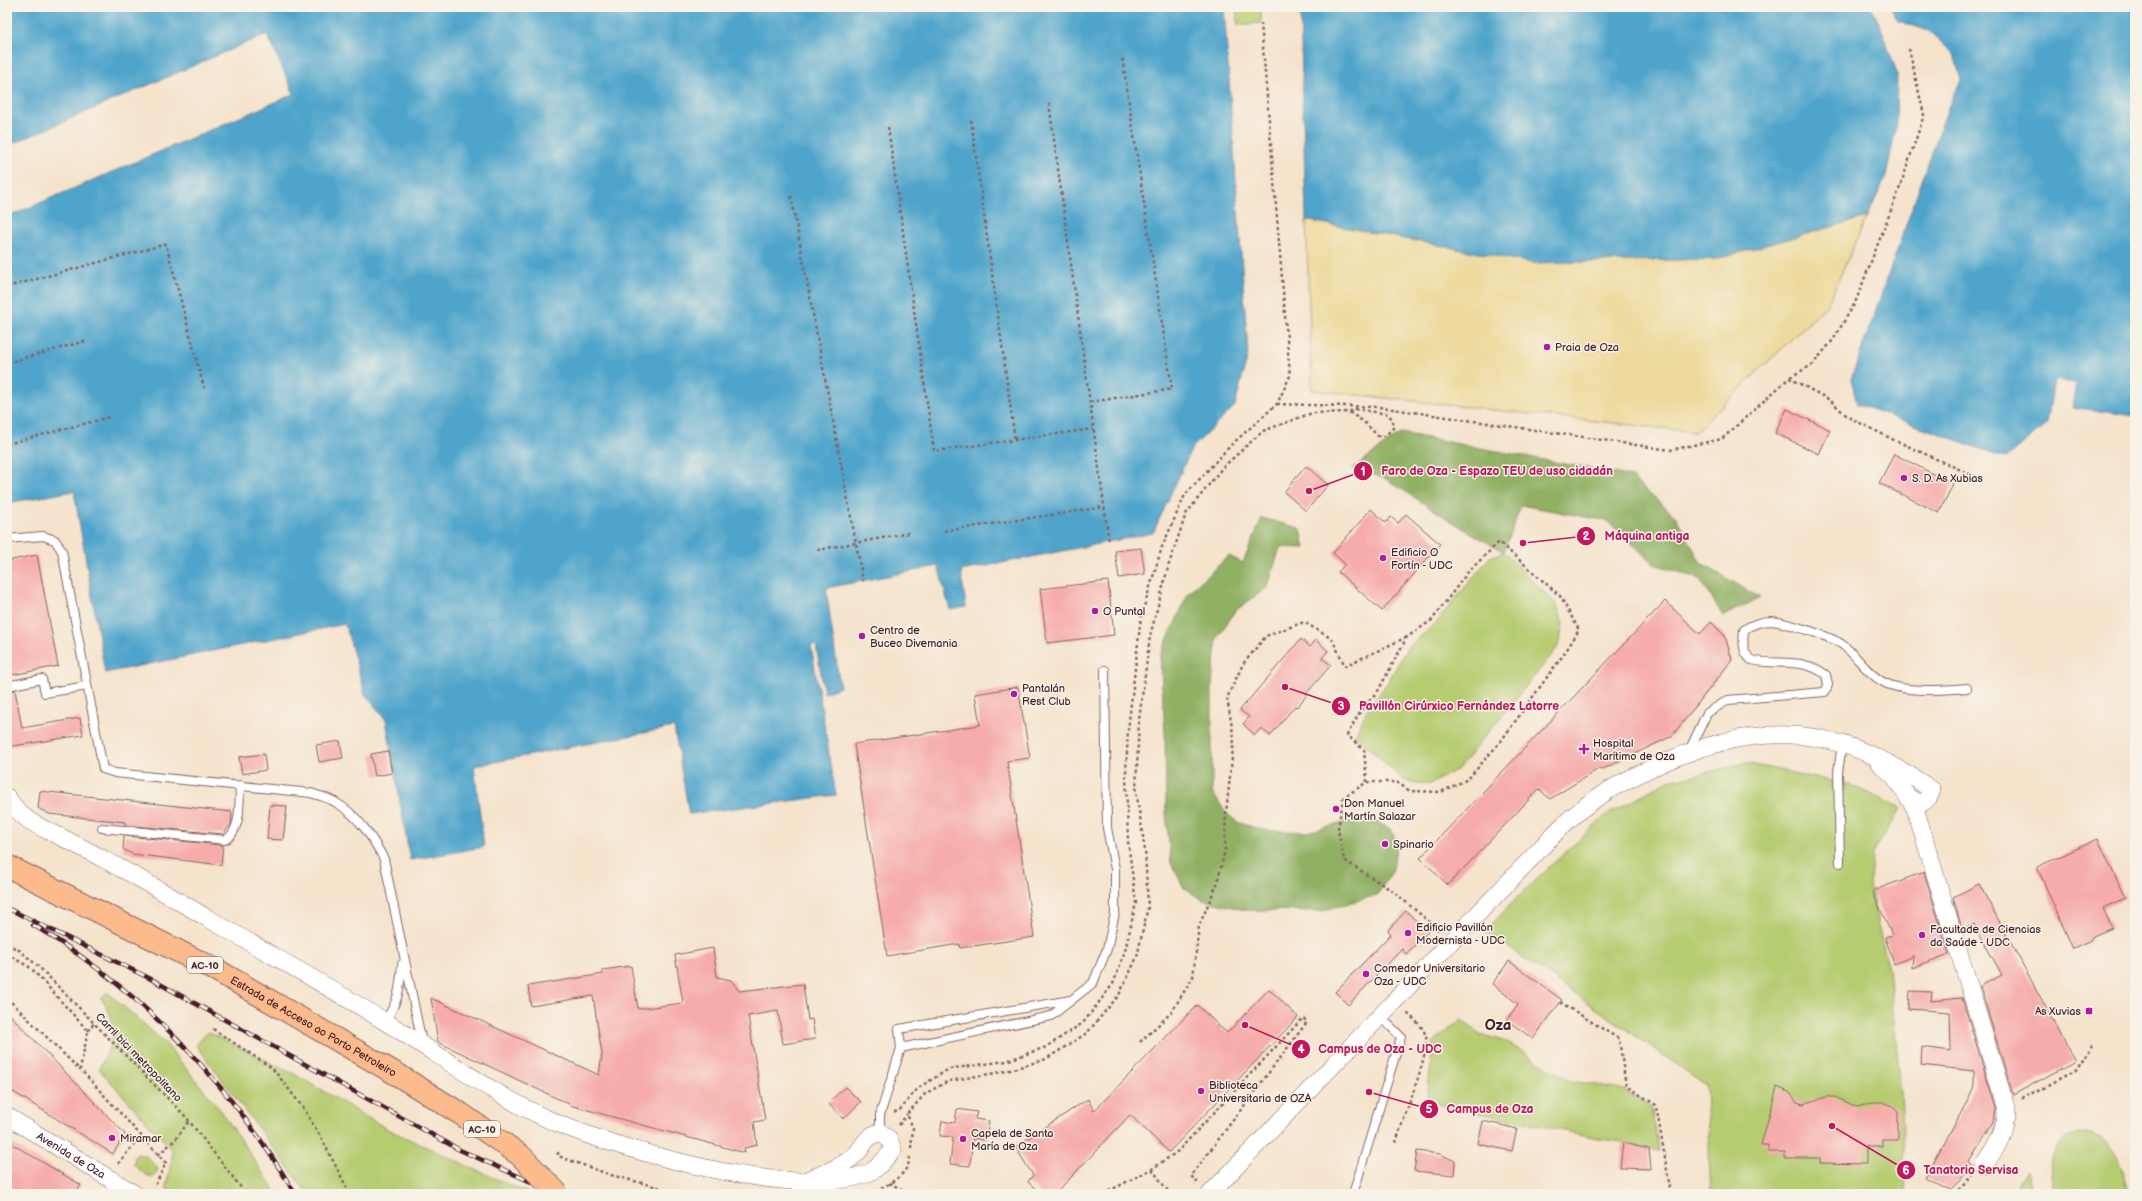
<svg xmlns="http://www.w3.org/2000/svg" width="2142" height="1201" font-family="'Balsamiq Sans',sans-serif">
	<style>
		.green { fill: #b6cc71; stroke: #80764e }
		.forest { fill: #90b063; stroke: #6d6847 }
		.sand { fill: #eeda9e; stroke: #9c7c64 }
		.water { fill: #4fa4cb; stroke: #4c627b }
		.building { fill: #f6aca9 }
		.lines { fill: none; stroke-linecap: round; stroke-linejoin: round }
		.service-casing { stroke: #866463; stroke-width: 10 }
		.minor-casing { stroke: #866463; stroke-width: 18 }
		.primary-casing { stroke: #866463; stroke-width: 24 }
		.path { stroke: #866463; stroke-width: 2.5; stroke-dasharray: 3 3; stroke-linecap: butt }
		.service { stroke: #fff; stroke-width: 8 }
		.minor { stroke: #fff; stroke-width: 17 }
		.primary { stroke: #fbbb8d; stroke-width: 22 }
		.rail-casing { stroke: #4a1f2b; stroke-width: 4.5 }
		.rail { stroke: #f7f3e8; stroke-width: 3; stroke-dasharray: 9; stroke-linecap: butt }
		.primary-bridge-casing { stroke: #866463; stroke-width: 24; stroke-linecap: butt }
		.primary-bridge { stroke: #fbbb8d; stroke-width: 22 }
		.poi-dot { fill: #b5179e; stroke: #f7f3e8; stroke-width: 1.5 }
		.labels { text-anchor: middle; stroke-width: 3; stroke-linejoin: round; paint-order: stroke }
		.shield { fill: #f7f3e8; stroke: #7e5f64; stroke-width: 1 }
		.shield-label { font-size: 10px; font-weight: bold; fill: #4a1f2b }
		.poi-label { font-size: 11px; fill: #4a1f2b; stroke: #f7f3e8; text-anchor: start }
		.street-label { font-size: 11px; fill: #4a1f2b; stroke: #f7f3e8 }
		.district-label { font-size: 15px; font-weight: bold; fill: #4a1f2b; stroke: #f7f3e8 }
		.leader { fill: none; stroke: #c2185b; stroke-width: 1.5 }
		.callout-dot { fill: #c2185b; stroke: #f7f3e8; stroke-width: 1.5 }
		.mark-label { font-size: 12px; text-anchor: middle; font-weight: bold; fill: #fff }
		.callout-label { font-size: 12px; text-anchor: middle; font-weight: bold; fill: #c2185b; stroke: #f7f3e8; stroke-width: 3; stroke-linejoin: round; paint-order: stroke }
	</style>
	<rect width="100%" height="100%" fill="#f7f3e8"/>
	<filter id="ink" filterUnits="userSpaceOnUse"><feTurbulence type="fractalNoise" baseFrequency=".025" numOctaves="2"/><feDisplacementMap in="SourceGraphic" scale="8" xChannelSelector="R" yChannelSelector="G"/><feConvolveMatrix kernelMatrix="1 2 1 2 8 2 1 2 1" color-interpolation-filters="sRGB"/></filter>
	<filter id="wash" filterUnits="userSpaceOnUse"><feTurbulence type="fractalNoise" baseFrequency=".012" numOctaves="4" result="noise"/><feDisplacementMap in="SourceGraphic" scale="16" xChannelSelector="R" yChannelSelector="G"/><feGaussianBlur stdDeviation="0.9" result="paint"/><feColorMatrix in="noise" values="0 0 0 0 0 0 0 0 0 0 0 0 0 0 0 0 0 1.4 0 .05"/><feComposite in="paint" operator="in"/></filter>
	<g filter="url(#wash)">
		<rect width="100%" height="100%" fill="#f5e3cc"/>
		<path class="green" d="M 1236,7 L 1261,7 L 1261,23 L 1238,25 Z
			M 1504,552 L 1557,605 L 1563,624 L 1559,646 L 1458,769 L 1428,785 L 1403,780 L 1355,735 L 1367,710 L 1388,682 L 1407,648 L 1435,624 L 1490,557 Z
			M 1745,763 L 1850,785 L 1901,808 L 1872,855 L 1870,885 L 1877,921 L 1889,969 L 1901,1093 L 1906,1194 L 1711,1194 L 1706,1085 L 1485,931 L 1533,882 L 1605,816 L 1665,782 Z
			M 107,992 L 165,1043 L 222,1112 L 277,1194 L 174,1194 L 166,1188 L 173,1151 L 99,1069 C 113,1040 121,1028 101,998 Z
			M 1461,1020 L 1480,1034 L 1506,1042 L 1571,1081 L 1622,1089 L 1651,1106 L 1659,1151 L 1427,1102 L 1433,1043 Z
			M 208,1032 L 294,1074 L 389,1130 L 509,1185 L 532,1194 L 308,1194 L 196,1045 Z
			M 2086,1133 C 2116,1140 2122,1167 2128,1194 L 2057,1194 C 2049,1179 2046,1153 2062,1141 C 2069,1135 2078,1134 2086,1133 Z
			M 138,1154 L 146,1156 L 157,1167 L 158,1170 L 153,1177 L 146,1175 L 134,1165 L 135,1156 Z
			M 2026,1170 L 2032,1194 L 2012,1194 Z"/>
		<path class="forest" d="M 1401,433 L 1629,476 L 1676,517 L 1701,563 L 1760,598 L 1723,616 L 1700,579 L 1654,564 L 1608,521 L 1521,505 L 1504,552 L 1456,524 L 1386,479 L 1353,468 Z
			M 1262,518 L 1301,529 L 1305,548 L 1280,547 L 1268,587 L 1235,611 L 1217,638 L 1212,684 L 1212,792 L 1226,813 L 1237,822 L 1263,830 L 1307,832 L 1351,821 L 1375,821 L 1390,829 L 1397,841 L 1393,870 L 1377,895 L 1322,911 L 1245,910 L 1203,900 L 1184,888 L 1171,863 L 1166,814 L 1165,732 L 1160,656 L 1189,592 L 1229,556 L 1243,563 Z"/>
		<path class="sand" d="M 1867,217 L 1827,305 L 1695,432 L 1312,390 L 1306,220 L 1532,263 L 1716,259 Z"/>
		<path class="water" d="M 7,7 L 1224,7 L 1248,354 L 1235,406 L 1192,448 L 1153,533 L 961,571 L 966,607 L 950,610 L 938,566 L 826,588 L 840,687 L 824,693 L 816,644 L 811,645 L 836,795 L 689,814 L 674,727 L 474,766 L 484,847 L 410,860 L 386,720 L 365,694 L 345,624 L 105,673 L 74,491 L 7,503 L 7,217 L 294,94 L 267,34 L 7,146 Z
			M 1300,7 L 1871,7 L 1881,27 L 1897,73 L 1896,127 L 1886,177 L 1867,217 L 1716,259 L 1532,263 L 1306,220 Z
			M 1890,7 L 2135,7 L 2135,416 L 2072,407 L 2076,383 L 2054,380 L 2047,424 L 2006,458 L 1857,404 L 1851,379 L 1949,105 L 1961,80 L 1954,54 L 1929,31 L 1898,21 Z"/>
		<g id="blocks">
			<path class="building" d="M 1787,409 L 1830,430 L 1819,454 L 1775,433 Z
				M 1894,454 L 1953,484 L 1939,513 L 1879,483 Z
				M 1306,466 L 1328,485 L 1306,511 L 1284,492 Z
				M 1371,509 L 1386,523 L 1391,517 L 1398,523 L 1406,514 L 1440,544 L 1382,611 L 1338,572 L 1345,564 L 1333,553 Z
				M 1141,548 L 1145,574 L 1119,578 L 1115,551 Z
				M 37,555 L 58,666 L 7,676 L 7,561 Z
				M 1108,581 L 1114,635 L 1047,643 L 1040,589 Z
				M 1665,601 L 1700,634 L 1711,622 L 1725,636 L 1732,660 L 1672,736 L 1601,770 L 1600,768 L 1550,799 L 1539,789 L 1448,885 L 1420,858 Z
				M 1301,639 L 1310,647 L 1316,640 L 1328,651 L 1322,658 L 1331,665 L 1306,694 L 1307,695 L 1297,707 L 1295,706 L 1270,736 L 1261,728 L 1255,735 L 1243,724 L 1249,717 L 1240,710 Z
				M 1018,687 L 1030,758 L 1007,761 L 1034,937 L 960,948 L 959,944 L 887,956 L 854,744 L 980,725 L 975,694 Z
				M 15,690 L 22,728 L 80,718 L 83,735 L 7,747 L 7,691 Z
				M 340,741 L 343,758 L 319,762 L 316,745 Z
				M 388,751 L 392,773 L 375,776 L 371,754 Z
				M 264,754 L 266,770 L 242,774 L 239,757 Z
				M 40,791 L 232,812 L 231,824 L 223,834 L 125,825 L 125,822 L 49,814 L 38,808 Z
				M 270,805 L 287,806 L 283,840 L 267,839 Z
				M 124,836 L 223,845 L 221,865 L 132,854 L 123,849 Z
				M 2098,839 L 2125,898 L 2103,908 L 2112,928 L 2093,936 L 2089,942 L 2073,949 L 2037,867 Z
				M 1924,872 L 1949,954 L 1912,968 L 1913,956 L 1894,964 L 1885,937 L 1892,935 L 1872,891 Z
				M 1979,884 L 2075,1061 L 2013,1095 L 1980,986 L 2002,975 L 1974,924 L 1962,929 L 1953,897 Z
				M 1406,911 L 1428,932 L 1406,954 L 1402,949 L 1348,1005 L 1335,992 L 1391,934 L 1388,930 Z
				M 713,948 L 717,977 L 731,980 L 739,991 L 803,984 L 808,1020 L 812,1019 L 815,1039 L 783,1044 L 778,1011 L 748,1016 L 765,1120 L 754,1122 L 757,1145 L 744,1148 L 745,1153 L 573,1106 L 438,1042 L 431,998 L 599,1075 L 602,1054 L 593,996 L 531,1006 L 528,986 L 603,974 L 602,970 L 631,966 L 638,1009 L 683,1003 L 675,955 Z
				M 1509,961 L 1562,1000 L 1533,1039 L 1507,1020 L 1518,1004 L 1492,984 Z
				M 1269,989 L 1298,1017 L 1169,1152 L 1130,1115 L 1055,1194 L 1041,1194 L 1028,1182 L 1033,1175 L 1015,1147 L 1088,1099 L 1094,1111 L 1197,1005 L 1227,1033 Z
				M 1910,991 L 1932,992 L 1931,1001 L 1962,998 L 1996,1108 L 1994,1123 L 1969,1163 L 1973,1168 L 1950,1190 L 1925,1177 L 1967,1102 L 1974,1086 L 1974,1071 L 1921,1065 L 1922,1047 L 1951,1051 L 1950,1012 L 1909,1009 Z
				M 7,1012 L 125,1134 L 113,1154 L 7,1088 Z
				M 845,1087 L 861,1102 L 843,1119 L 828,1103 Z
				M 1777,1087 L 1789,1092 L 1797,1102 L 1803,1104 L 1826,1097 L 1835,1097 L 1857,1107 L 1874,1102 L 1882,1102 L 1891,1105 L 1898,1112 L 1898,1140 L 1882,1140 L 1882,1146 L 1866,1146 L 1866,1164 L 1820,1163 L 1820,1158 L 1785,1158 L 1785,1152 L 1768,1152 L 1768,1145 L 1761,1145 Z
				M 957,1109 L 977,1112 L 975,1119 L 989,1121 L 986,1140 L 973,1138 L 970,1166 L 950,1164 L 953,1137 L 940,1136 L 942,1121 L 955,1123 Z
				M 1483,1121 L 1517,1129 L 1512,1151 L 1478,1144 Z
				M 7,1141 L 81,1185 L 75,1194 L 7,1194 Z
				M 1623,1143 L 1649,1149 L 1651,1169 L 1620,1168 Z
				M 1417,1151 L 1440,1154 L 1455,1161 L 1454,1175 L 1414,1171 Z"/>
		</g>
	</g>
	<g filter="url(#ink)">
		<use href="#blocks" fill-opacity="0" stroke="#866463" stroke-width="1"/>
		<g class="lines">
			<defs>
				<path id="service" d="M 7,539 L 43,536 L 55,540 L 62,551 L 103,769 L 115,773 L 311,793 C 319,796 329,798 335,802 C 358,815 372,837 384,859 L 422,1043
					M 7,686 L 42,679 L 45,693 L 87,686
					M 1689,751 L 1707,713 L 1728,700 L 1825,692 L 1828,685 L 1826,675 C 1804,657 1777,666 1751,660 C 1742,651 1743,643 1744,630 C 1752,624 1762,621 1772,621 C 1787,623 1834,637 1844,646 C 1858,657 1868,675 1885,683 C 1906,693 1944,690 1967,688
					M 102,828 L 225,840 C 242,831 239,802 240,785
					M 1840,863 L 1838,772 L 1842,744
					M 384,1021 C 399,1004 400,986 402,964
					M 901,1048 L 1051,1016 L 1093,983 L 1107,949 L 1115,913 L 1115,869 L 1107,828 L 1105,670
					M 880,1132 L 880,1115 L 901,1048 L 899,1029 L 1071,1000
					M 1353,1194 L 1401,1037 L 1381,1017"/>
				<g id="minor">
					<path d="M 1879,763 L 1894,776 L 1915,808 L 2006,1107 C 2007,1131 1997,1146 1984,1166"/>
					<path d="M 7,797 C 25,824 40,826 67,840 C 85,849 102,858 120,868 C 151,884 181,903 211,920 C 269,954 328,986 384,1021 C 439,1054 493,1095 552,1121 C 622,1151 797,1201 868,1173 C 878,1169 886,1158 893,1150 L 889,1139 L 880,1132 C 863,1137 865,1147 853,1157 C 838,1169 817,1176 799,1183"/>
					<path id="s1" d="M 7,1116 L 135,1194"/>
					<path d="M 1210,1194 L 1560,828 C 1591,798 1619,783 1658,765 C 1761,718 1840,725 1932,790 L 1929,797 L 1924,802 L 1916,802 L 1908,797"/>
				</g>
				<g id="primary">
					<path id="s2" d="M 7,866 L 218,971 L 398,1075"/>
				</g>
			</defs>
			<use href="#service" class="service-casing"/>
			<use href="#minor" class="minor-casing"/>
			<use href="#primary" class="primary-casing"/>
			<path class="path" d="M 1049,103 L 1109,542
				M 971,120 L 1015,440
				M 888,127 L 934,451 L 1093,429
				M 791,196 L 863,581
				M 7,287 L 166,244 L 204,388
				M 7,363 L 85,341
				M 1790,377 L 1812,365 L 1833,340 L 1855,303 L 1900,187 L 1924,115 L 1909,49
				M 1090,402 L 1172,389 L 1122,56
				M 1277,404 L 1379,407 L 1670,450 L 1722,439 L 1789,378 L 1830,400 L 1848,417 L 1892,439 L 1983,480
				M 7,444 L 110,417
				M 944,531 L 1104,507
				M 817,550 L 909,533
				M 1367,782 L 1364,750 L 1347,735 L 1363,707 L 1378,691 L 1407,637 L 1432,620 L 1468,572 L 1499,542 L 1560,596 L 1579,630 L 1566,651 L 1501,741 L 1468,779 L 1441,792 L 1410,791 L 1396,782 L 1367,782 L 1343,798 L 1338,829 L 1344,860 L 1394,892 L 1439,930
				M 7,944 L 19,950 L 38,966 L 186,1117 L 246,1194
				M 7,954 L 31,968 L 88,1031 L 80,1069 L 166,1163 L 155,1186
				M 7,998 L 79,1069
				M 1560,1002 L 1619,1039 L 1626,1086 L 1656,1105 L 1671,1194
				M 213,1029 L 272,1068 L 281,1079 L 304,1109 L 322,1139 L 350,1194
				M 88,1031 L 94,1023
				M 1140,1042 L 1171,1013 L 1193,977 L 1199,926 L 1217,884 L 1225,850 L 1226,813 L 1234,739 L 1227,698 L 1243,664 L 1266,636 L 1304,622 L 1332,639 L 1345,666 L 1407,637
				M 2021,1099 L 2074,1071 L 2092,1044
				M 894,1112 L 899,1111 L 918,1088 L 949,1069 L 1006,1061 L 1046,1047 L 1083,1023 L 1113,984 L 1125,951 L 1136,903 L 1128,841 L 1126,773 L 1128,730 L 1141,617 L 1162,547 L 1185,495 L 1231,445 L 1277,404 L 1290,376 L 1261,23
				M 899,1125 L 907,1114
				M 1396,1143 C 1402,1120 1429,1057 1426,1037 C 1424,1027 1414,1019 1407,1013
				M 911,1148 L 913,1128 L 907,1114 L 926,1093 L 949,1081 L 1007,1071 L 1046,1059 L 1087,1033 L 1119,995 L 1137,957 L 1148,907 L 1145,850 L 1136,790 L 1139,720 L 1150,636 L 1169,564 L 1186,514 L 1222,468 L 1263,431 L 1312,413 L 1349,412 L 1355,409 L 1388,414 L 1393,420 L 1393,428 L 1385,436 L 1378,436 L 1364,422 L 1349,412
				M 558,1152 L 558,1156 L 611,1175 L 684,1194
				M 158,1155 L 176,1139 L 189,1121
				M 118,1164 L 141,1135
				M 1152,1169 L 1170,1194
				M 889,1183 L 912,1194
				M 881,1188 C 895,1181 908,1173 910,1157
				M 868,1194 L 876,1190
				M 1103,1194 L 1152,1169 L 1178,1151 L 1303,1018 L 1307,1022 L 1191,1176 L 1198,1183
				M 1954,1194 L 1972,1177"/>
			<use href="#service" class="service"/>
			<use href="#minor" class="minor"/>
			<use href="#primary" class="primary"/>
			<defs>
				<path id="rail" d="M 7,908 L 151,979 L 460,1150 L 558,1194
					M 33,925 C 141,989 232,1086 295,1194"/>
			</defs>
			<use href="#rail" class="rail-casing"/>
			<use href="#rail" class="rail"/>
			<defs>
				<path id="primary-bridge" d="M 398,1075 L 461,1114 L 520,1155 L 558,1194"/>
			</defs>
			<use href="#primary-bridge" class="primary-bridge-casing"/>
			<use href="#primary-bridge" class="primary-bridge"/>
		</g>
	</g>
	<g class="poi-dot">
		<circle cx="1547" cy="347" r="4"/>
		<circle cx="1904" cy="478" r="4"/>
		<circle cx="1383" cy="558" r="4"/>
		<circle cx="1095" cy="611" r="4"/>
		<circle cx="862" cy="636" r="4"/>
		<circle cx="1014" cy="694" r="4"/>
		<path d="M1582 743h4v4h4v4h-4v4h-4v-4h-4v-4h4z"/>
		<circle cx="1336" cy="809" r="4"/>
		<circle cx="1385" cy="844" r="4"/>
		<circle cx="1408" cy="933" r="4"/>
		<circle cx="1922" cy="935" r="4"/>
		<circle cx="1366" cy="974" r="4"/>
		<rect x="2085" y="1007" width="8" height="8" rx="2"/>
		<circle cx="1201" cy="1091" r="4"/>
		<circle cx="112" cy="1138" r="4"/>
		<circle cx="963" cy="1139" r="4"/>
	</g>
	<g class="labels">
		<g class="shield">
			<rect x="187" y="957" width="36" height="16" rx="3"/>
			<rect x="464" y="1121" width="36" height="16" rx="3"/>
		</g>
		<g class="shield-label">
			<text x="205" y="969">AC-10</text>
			<text x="482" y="1133">AC-10</text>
		</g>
		<g class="poi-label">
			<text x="1555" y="351">Praia de Oza</text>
			<text x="1912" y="482">S. D. As Xubias</text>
			<text x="1391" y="556">Edificio O<tspan x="1391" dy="13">Fortín - UDC</tspan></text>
			<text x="1103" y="615">O Puntal</text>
			<text x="870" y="634">Centro de<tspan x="870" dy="13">Buceo Divemania</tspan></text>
			<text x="1022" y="692">Pantalán<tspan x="1022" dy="13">Rest Club</tspan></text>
			<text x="1593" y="747">Hospital<tspan x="1593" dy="13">Marítimo de Oza</tspan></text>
			<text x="1344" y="807">Don Manuel<tspan x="1344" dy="13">Martín Salazar</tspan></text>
			<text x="1393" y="848">Spinario</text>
			<text x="1416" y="931">Edificio Pavillón<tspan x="1416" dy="13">Modernista - UDC</tspan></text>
			<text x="1930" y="933">Facultade de Ciencias<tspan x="1930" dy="13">da Saúde - UDC</tspan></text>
			<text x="1374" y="972">Comedor Universitario<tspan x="1374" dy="13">Oza - UDC</tspan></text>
			<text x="2081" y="1015" text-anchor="end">As Xuvias</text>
			<text x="1209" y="1089">Biblioteca<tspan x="1209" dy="13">Universitaria de OZA</tspan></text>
			<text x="971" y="1137">Capela de Santa<tspan x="971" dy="13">María de Oza</tspan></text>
			<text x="120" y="1142">Miramar</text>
		</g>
		<g class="street-label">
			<text dy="4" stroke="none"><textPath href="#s2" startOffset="346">Estrada de Acceso ao Porto Petroleiro</textPath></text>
			<text transform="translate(139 1057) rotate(46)" y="4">Carril bici metropolitano</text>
			<text dy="4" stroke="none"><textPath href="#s1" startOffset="75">Avenida de Oza</textPath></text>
		</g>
		<g class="district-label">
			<text x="1498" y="1030">Oza</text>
		</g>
	</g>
	<path class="leader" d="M1309 491L1363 471M1523 543L1586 536M1285 687L1341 706M1245 1025L1301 1049M1369 1092L1429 1109M1832 1126L1906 1170"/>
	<g class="callout-dot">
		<circle cx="1309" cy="491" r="4"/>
		<circle cx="1523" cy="543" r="4"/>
		<circle cx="1285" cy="687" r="4"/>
		<circle cx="1245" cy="1025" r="4"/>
		<circle cx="1369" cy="1092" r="4"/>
		<circle cx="1832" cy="1126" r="4"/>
		<circle cx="1363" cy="471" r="10"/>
		<circle cx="1586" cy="536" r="10"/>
		<circle cx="1341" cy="706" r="10"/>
		<circle cx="1301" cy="1049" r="10"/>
		<circle cx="1429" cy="1109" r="10"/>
		<circle cx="1906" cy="1170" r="10"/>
	</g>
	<g class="mark-label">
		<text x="1363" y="475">1</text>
		<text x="1586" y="540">2</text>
		<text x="1341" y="710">3</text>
		<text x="1301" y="1053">4</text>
		<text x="1429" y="1113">5</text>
		<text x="1906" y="1174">6</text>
	</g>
	<g class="callout-label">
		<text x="1497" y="475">Faro de Oza - Espazo TEU de uso cidadán</text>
		<text x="1647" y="540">Máquina antiga</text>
		<text x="1459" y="710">Pavillón Cirúrxico Fernández Latorre</text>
		<text x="1380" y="1053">Campus de Oza - UDC</text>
		<text x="1490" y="1113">Campus de Oza</text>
		<text x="1971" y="1174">Tanatorio Servisa</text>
	</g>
	<rect width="2142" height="1201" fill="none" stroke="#f7f3e8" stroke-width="24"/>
</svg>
